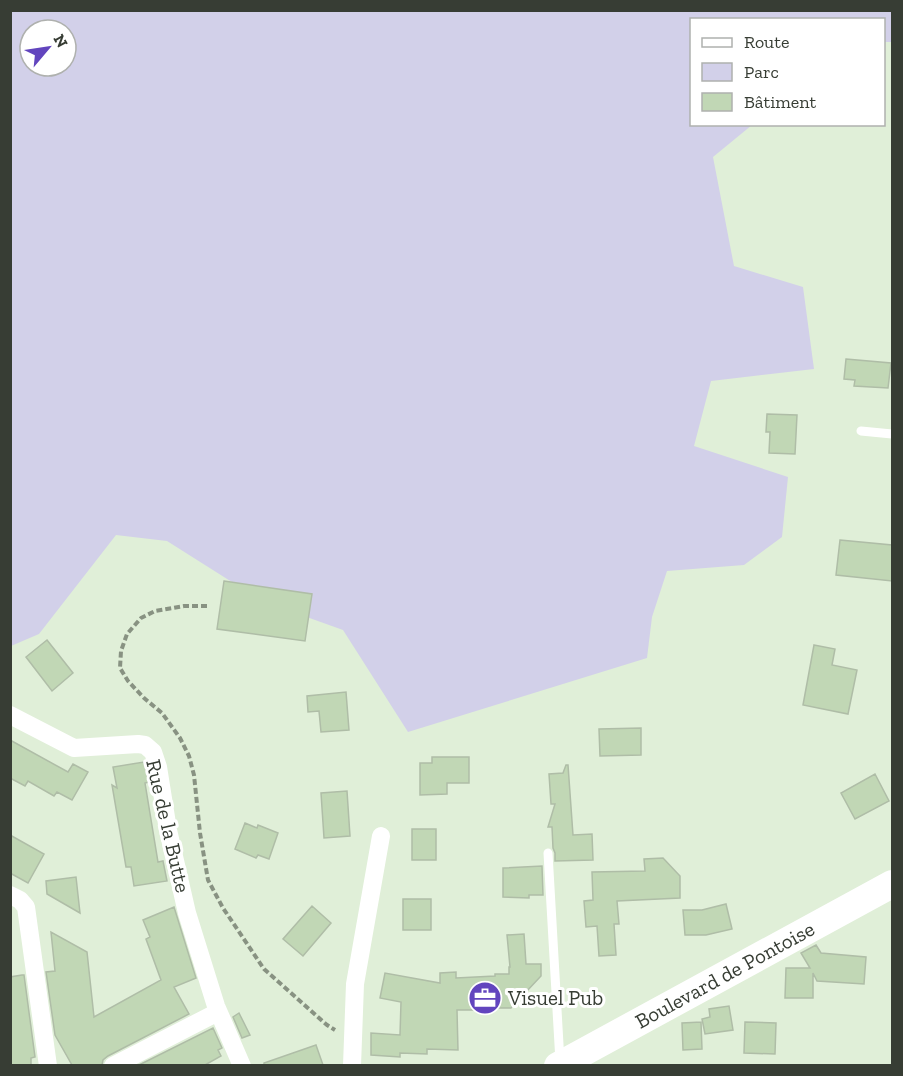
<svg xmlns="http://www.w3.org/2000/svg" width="903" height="1076" font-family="'Zilla Slab',serif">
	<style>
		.green { fill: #d2d0e9; fill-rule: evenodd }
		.building { fill: #c1d7b5; stroke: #afbda7; stroke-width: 1.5 }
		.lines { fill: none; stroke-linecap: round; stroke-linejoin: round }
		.path { stroke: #889282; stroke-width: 4; stroke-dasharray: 6 3; stroke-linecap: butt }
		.service { stroke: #fff; stroke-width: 9 }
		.minor { stroke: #fff; stroke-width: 18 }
		.primary { stroke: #fff; stroke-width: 28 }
		.labels { text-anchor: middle; stroke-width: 6; stroke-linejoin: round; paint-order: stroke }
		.street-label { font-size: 21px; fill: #373d34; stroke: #fff }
		.poi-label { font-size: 21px; fill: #373d34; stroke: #fff; text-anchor: start }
	</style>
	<rect width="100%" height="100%" fill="#e0efd8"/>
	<path class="green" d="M 11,11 L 892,11 L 892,42 L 884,42 L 884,20 L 692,20 L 692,124 L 752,125 L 713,157 L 734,266 L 803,287 L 814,369 L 711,381 L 694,446 L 788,477 L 782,537 L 744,565 L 667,571 L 652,617 L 647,658 L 408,732 L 343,630 L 262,601 L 167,541 L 116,535 L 39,634 L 11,646 ZM 30,30 L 66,30 L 66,66 L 30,66 Z"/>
	<path class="building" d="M 846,359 L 891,363 L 888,388 L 854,386 L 855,380 L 844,379 Z
		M 767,414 L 797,415 L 795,454 L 769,453 L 770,432 L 766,432 Z
		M 840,540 L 892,545 L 892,581 L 836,575 Z
		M 224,581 L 312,594 L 305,641 L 217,629 Z
		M 47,640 L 73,673 L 52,691 L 26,657 Z
		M 814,645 L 835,649 L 832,665 L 857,670 L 848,714 L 803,705 Z
		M 346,692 L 349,730 L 321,732 L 319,711 L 308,712 L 307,696 Z
		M 641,728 L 641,755 L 600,756 L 599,729 Z
		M 10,740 L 68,772 L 73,764 L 88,772 L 72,800 L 57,792 L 54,796 L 28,781 L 25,786 L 10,778 Z
		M 432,757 L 469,757 L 469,783 L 447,783 L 447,794 L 420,795 L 420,763 L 432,763 Z
		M 144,762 L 149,782 L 145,783 L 158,862 L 163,861 L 167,881 L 134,886 L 131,867 L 126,867 L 112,785 L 117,788 L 113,767 Z
		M 566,765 L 568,765 L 573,835 L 592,834 L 593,860 L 555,861 L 555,853 L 553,848 L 552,827 L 548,827 L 555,804 L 551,804 L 549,774 L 563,773 Z
		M 875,774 L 889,801 L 855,819 L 841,793 Z
		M 347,791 L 350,836 L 324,838 L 321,793 Z
		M 245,823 L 257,828 L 258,825 L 278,833 L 269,859 L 258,855 L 256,858 L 235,849 Z
		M 412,829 L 436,829 L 436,860 L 412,860 Z
		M 10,835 L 44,854 L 28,883 L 10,873 Z
		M 663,858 L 680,876 L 680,898 L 617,901 L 619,924 L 614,924 L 616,955 L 599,956 L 597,926 L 586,927 L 584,901 L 593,900 L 592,872 L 645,871 L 644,859 Z
		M 542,866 L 543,895 L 529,895 L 529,898 L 503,897 L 503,868 Z
		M 76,877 L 80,913 L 47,894 L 46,881 Z
		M 403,899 L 431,899 L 431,930 L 403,930 Z
		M 726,904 L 732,929 L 706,935 L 685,935 L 683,910 L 702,910 Z
		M 312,906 L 331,923 L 303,956 L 283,939 Z
		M 174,907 L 196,978 L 174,987 L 189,1014 L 108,1056 L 103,1060 L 102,1065 L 72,1065 L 55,1035 L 46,972 L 55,971 L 51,932 L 87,952 L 94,1017 L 161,980 L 146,939 L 150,937 L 143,920 Z
		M 524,934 L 526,964 L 541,964 L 541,976 L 511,1008 L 475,1008 L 475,1010 L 457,1010 L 458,1050 L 427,1049 L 427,1054 L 400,1053 L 400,1057 L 371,1055 L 371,1033 L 400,1035 L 401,1002 L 380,998 L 385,973 L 440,983 L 440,973 L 456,972 L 456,978 L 495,976 L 495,974 L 509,974 L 509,967 L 510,967 L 507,935 Z
		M 816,945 L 821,953 L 866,957 L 864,984 L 817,981 L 813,973 L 813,998 L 785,998 L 786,968 L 810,968 L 801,953 Z
		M 22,975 L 24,975 L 35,1057 L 31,1058 L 31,1065 L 10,1065 L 10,977 Z
		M 729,1006 L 733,1030 L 705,1034 L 702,1019 L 710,1017 L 709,1009 Z
		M 239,1013 L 250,1035 L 242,1038 L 233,1017 Z
		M 701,1022 L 702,1049 L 683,1050 L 682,1023 Z
		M 745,1022 L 776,1023 L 775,1054 L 744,1053 Z
		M 213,1028 L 222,1048 L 218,1050 L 221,1056 L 205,1065 L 139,1065 Z
		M 316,1045 L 323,1065 L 264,1065 L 264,1063 Z"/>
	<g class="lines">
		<path class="path" d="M 207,606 L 184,606 L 155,611 L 141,618 L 127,634 L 121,651 L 120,668 L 128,681 L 144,698 L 162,713 L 180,738 L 189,756 L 194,775 L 200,833 L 208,880 L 223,908 L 264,969 L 327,1025 L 335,1030"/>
		<path class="service" d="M 861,431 L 892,434
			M 548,853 L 560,1062"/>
		<path class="minor" d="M 10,715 L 74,748 L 138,744 L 145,745 L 153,752 L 158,767 L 168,830 L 187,913 L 216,1006 L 242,1066
			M 10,895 L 20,900 L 26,907 L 48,1066
			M 113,1066 L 218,1012
			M 352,1066 L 355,984 L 381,836"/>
		<path class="primary" id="s1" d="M 558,1066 L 892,884"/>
	</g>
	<defs>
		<symbol id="office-disc" viewBox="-11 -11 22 22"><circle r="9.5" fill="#6245be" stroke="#fff"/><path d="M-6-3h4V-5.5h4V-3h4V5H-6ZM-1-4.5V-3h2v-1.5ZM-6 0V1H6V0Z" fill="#fff"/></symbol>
	</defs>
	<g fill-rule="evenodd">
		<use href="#office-disc" x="466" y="979" width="38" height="38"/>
	</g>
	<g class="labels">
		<g class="street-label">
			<text transform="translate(168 826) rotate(77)" y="7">Rue de la Butte</text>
			<text dy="7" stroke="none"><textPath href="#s1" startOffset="190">Boulevard de Pontoise</textPath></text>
		</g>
		<g class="poi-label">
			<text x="508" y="1005">Visuel Pub</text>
		</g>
	</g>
	<rect width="903" height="1076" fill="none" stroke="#373d34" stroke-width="24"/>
	<rect x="690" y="18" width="195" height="108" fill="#ffffff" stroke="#afb1ae" stroke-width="1.5"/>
	<rect x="702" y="38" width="30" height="9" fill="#ffffff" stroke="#afb1ae" stroke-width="1.5"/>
	<text x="744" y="48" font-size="18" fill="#373d34">Route</text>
	<rect x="702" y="63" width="30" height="18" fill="#d2d0e9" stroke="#afb1ae" stroke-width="1.5"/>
	<text x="744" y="78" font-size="18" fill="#373d34">Parc</text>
	<rect x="702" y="93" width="30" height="18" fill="#c1d7b5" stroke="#afb1ae" stroke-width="1.5"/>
	<text x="744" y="108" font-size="18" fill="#373d34">Bâtiment</text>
	<g transform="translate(48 48) rotate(61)"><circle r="28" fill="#ffffff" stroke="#afb1ae" stroke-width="1.5"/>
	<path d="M0-4.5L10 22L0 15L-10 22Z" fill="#6245be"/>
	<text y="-9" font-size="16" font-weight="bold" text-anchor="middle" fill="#373d34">N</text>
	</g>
</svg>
